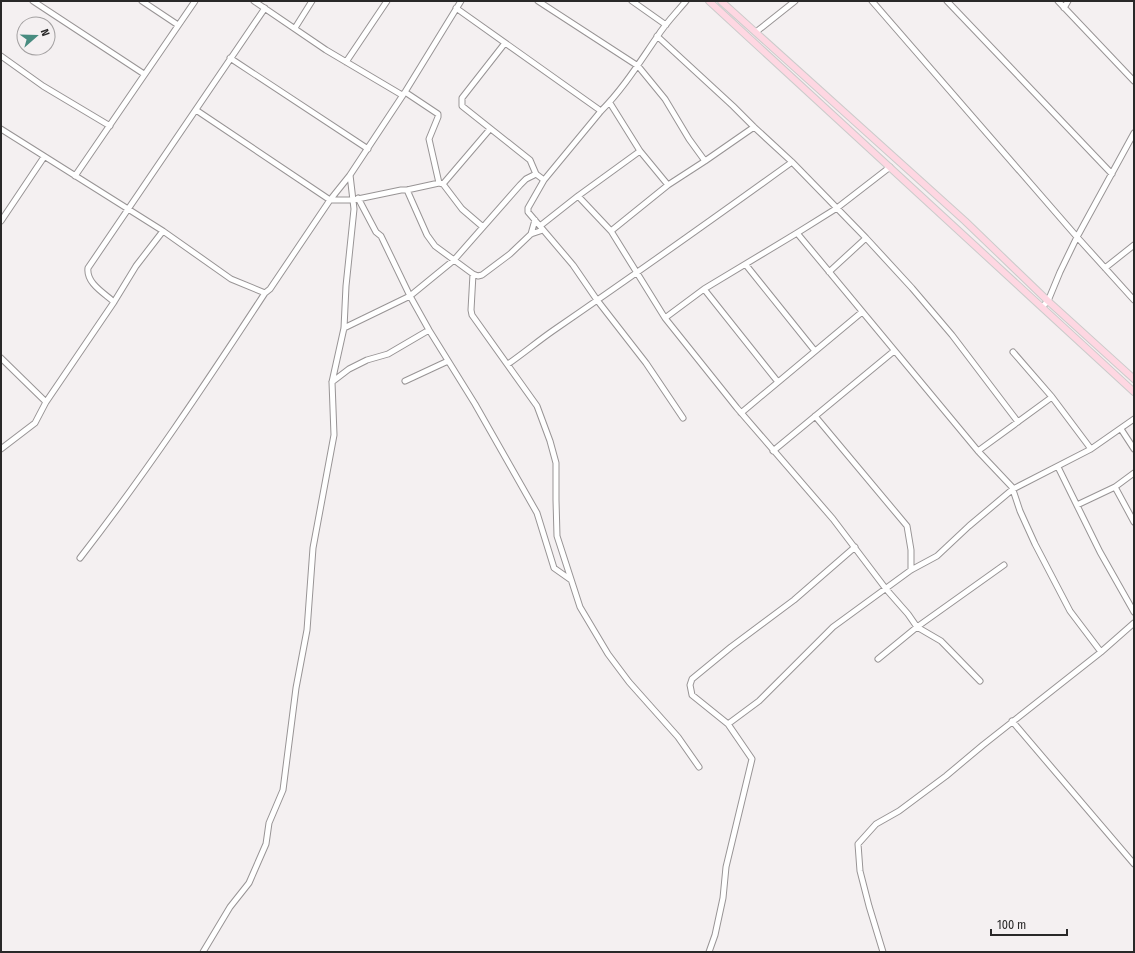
<svg xmlns="http://www.w3.org/2000/svg" width="1135" height="953" font-family="'Fira Sans Condensed',sans-serif">
	<style>
		.lines { fill: none; stroke-linecap: round; stroke-linejoin: round }
		.minor-casing { stroke: #989495; stroke-width: 7 }
		.major-casing { stroke: #cccbcb; stroke-width: 8 }
		.minor { stroke: #fff; stroke-width: 5 }
		.major { stroke: #fed7e2; stroke-width: 6 }
	</style>
	<rect width="100%" height="100%" fill="#f4f0f1"/>
	<g class="lines">
		<defs>
			<path id="minor" d="M 33,1 L 144,74
				M 142,1 L 178,25
				M 254,1 L 326,50 L 402,95
				M 538,1 L 638,66 L 665,99 L 689,139 L 705,161
				M 632,1 L 666,25
				M 872,1 L 1077,237 L 1134,300
				M 947,1 L 1112,174
				M 1058,1 L 1134,81
				M 456,8 L 601,111
				M 1064,8 L 1068,1
				M 295,28 L 312,1
				M 756,32 L 795,1
				M 657,36 L 733,106 L 754,127 L 792,162 L 866,238 L 912,288 L 952,335 L 1018,422
				M 505,43 L 462,98 L 462,106 L 530,160 L 536,174 L 544,180
				M 1,56 L 43,86 L 110,126
				M 230,58 L 368,149
				M 346,62 L 387,1
				M 405,92 L 438,114 L 438,117 L 429,139 L 439,183 L 443,184 L 462,209 L 483,227
				M 610,103 L 640,151 L 668,185
				M 196,110 L 330,200 L 353,200 L 401,190 L 407,190 L 439,183
				M 1,129 L 163,231
				M 75,176 L 195,1
				M 443,184 L 490,129
				M 407,190 L 427,235 L 435,246 L 473,274 L 478,276 L 482,275 L 510,254 L 531,234 L 543,230
				M 578,196 L 611,231 L 665,318 L 737,408 L 833,519 L 886,589 L 908,614 L 917,627 L 941,641 L 980,681
				M 358,198 L 376,232 L 381,236 L 410,296 L 429,330 L 475,404 L 537,513 L 554,568 L 571,580
				M 1,221 L 44,157
				M 540,226 L 578,196 L 640,151
				M 611,231 L 668,185 L 705,161 L 754,127
				M 797,233 L 978,451 L 1012,487 L 1020,511 L 1035,544 L 1070,611 L 1101,652
				M 531,234 L 535,220
				M 746,265 L 815,351
				M 1105,268 L 1134,245
				M 829,272 L 866,238
				M 473,274 L 471,310 L 472,315 L 537,406 L 550,441 L 556,463 L 556,500 L 557,536 L 580,607 L 608,654 L 629,682 L 678,737 L 699,767
				M 704,289 L 778,382
				M 114,302 C 104,293 86,283 88,268 L 265,8
				M 1042,307 L 1048,301 L 1060,272 L 1077,237 L 1134,133
				M 665,318 L 704,289 L 797,233 L 837,208 L 890,167
				M 344,328 L 410,296 L 454,260 L 520,185 L 526,179 L 536,174
				M 1013,352 L 1052,397 L 1091,449
				M 1,358 L 46,402
				M 508,364 C 524,353 538,341 554,330 C 634,275 713,219 792,162
				M 405,381 L 448,361
				M 332,382 L 349,369 L 367,360 L 388,354 L 429,330
				M 741,413 L 862,312
				M 815,416 L 907,526 L 911,550 L 911,570
				M 683,418 L 646,363 L 597,300 L 573,265 L 528,212 L 528,208 L 544,180 L 601,111 C 623,89 639,63 657,37 C 665,24 676,13 686,1
				M 1121,429 L 1134,449
				M 1,449 L 35,423 L 46,402 L 114,302 L 136,266 L 163,231 L 231,279 L 265,293 L 270,289 L 330,200 L 350,175
				M 773,451 L 894,351
				M 978,451 L 1052,397
				M 1058,467 L 1100,552 L 1134,612
				M 1115,487 L 1134,522
				M 1077,505 L 1115,487 L 1134,473
				M 80,558 C 146,473 206,383 265,293
				M 878,659 L 917,627 L 1004,565
				M 1012,721 L 1134,864
				M 728,724 L 759,701 L 833,627 L 911,570 L 937,556 L 969,526 L 1013,489 L 1091,449 L 1134,419
				M 203,952 L 230,907 L 249,883 L 266,844 L 269,823 L 283,790 L 296,688 L 307,630 L 313,548 L 334,435 L 332,382 L 344,328 L 346,286 L 354,209 L 350,175 L 405,92 L 461,1
				M 709,952 L 715,935 L 723,898 L 726,867 L 752,759 L 728,724 L 692,695 L 690,685 L 692,679 L 731,647 L 794,600 L 855,547
				M 883,952 L 869,906 L 860,871 L 858,844 L 876,824 L 899,811 L 946,776 L 983,745 L 1101,652 L 1134,623"/>
			<path id="major" d="M 709,1 L 1134,392
				M 721,1 L 965,221 L 1048,301 L 1134,379"/>
		</defs>
		<use href="#minor" class="minor-casing"/>
		<use href="#major" class="major-casing"/>
		<use href="#minor" class="minor"/>
		<use href="#major" class="major"/>
	</g>
	<rect width="1135" height="953" fill="none" stroke="#292828" stroke-width="4"/>
	<g transform="translate(36 36) rotate(70)"><circle r="19" fill="#f4f0f1" stroke="#a3a0a1"/>
	<path d="M0-3L7 15L0 10L-7 15Z" fill="#488c80"/>
	<text y="-6" font-size="11" font-weight="bold" text-anchor="middle" fill="#292828">N</text>
	</g>
	<path d="M991 929v6h76v-6" fill="none" stroke="#292828" stroke-width="2"/>
	<text x="997" y="929" font-size="12" fill="#292828" stroke="#f4f0f1" stroke-width="3" paint-order="stroke">100 m</text>
</svg>
